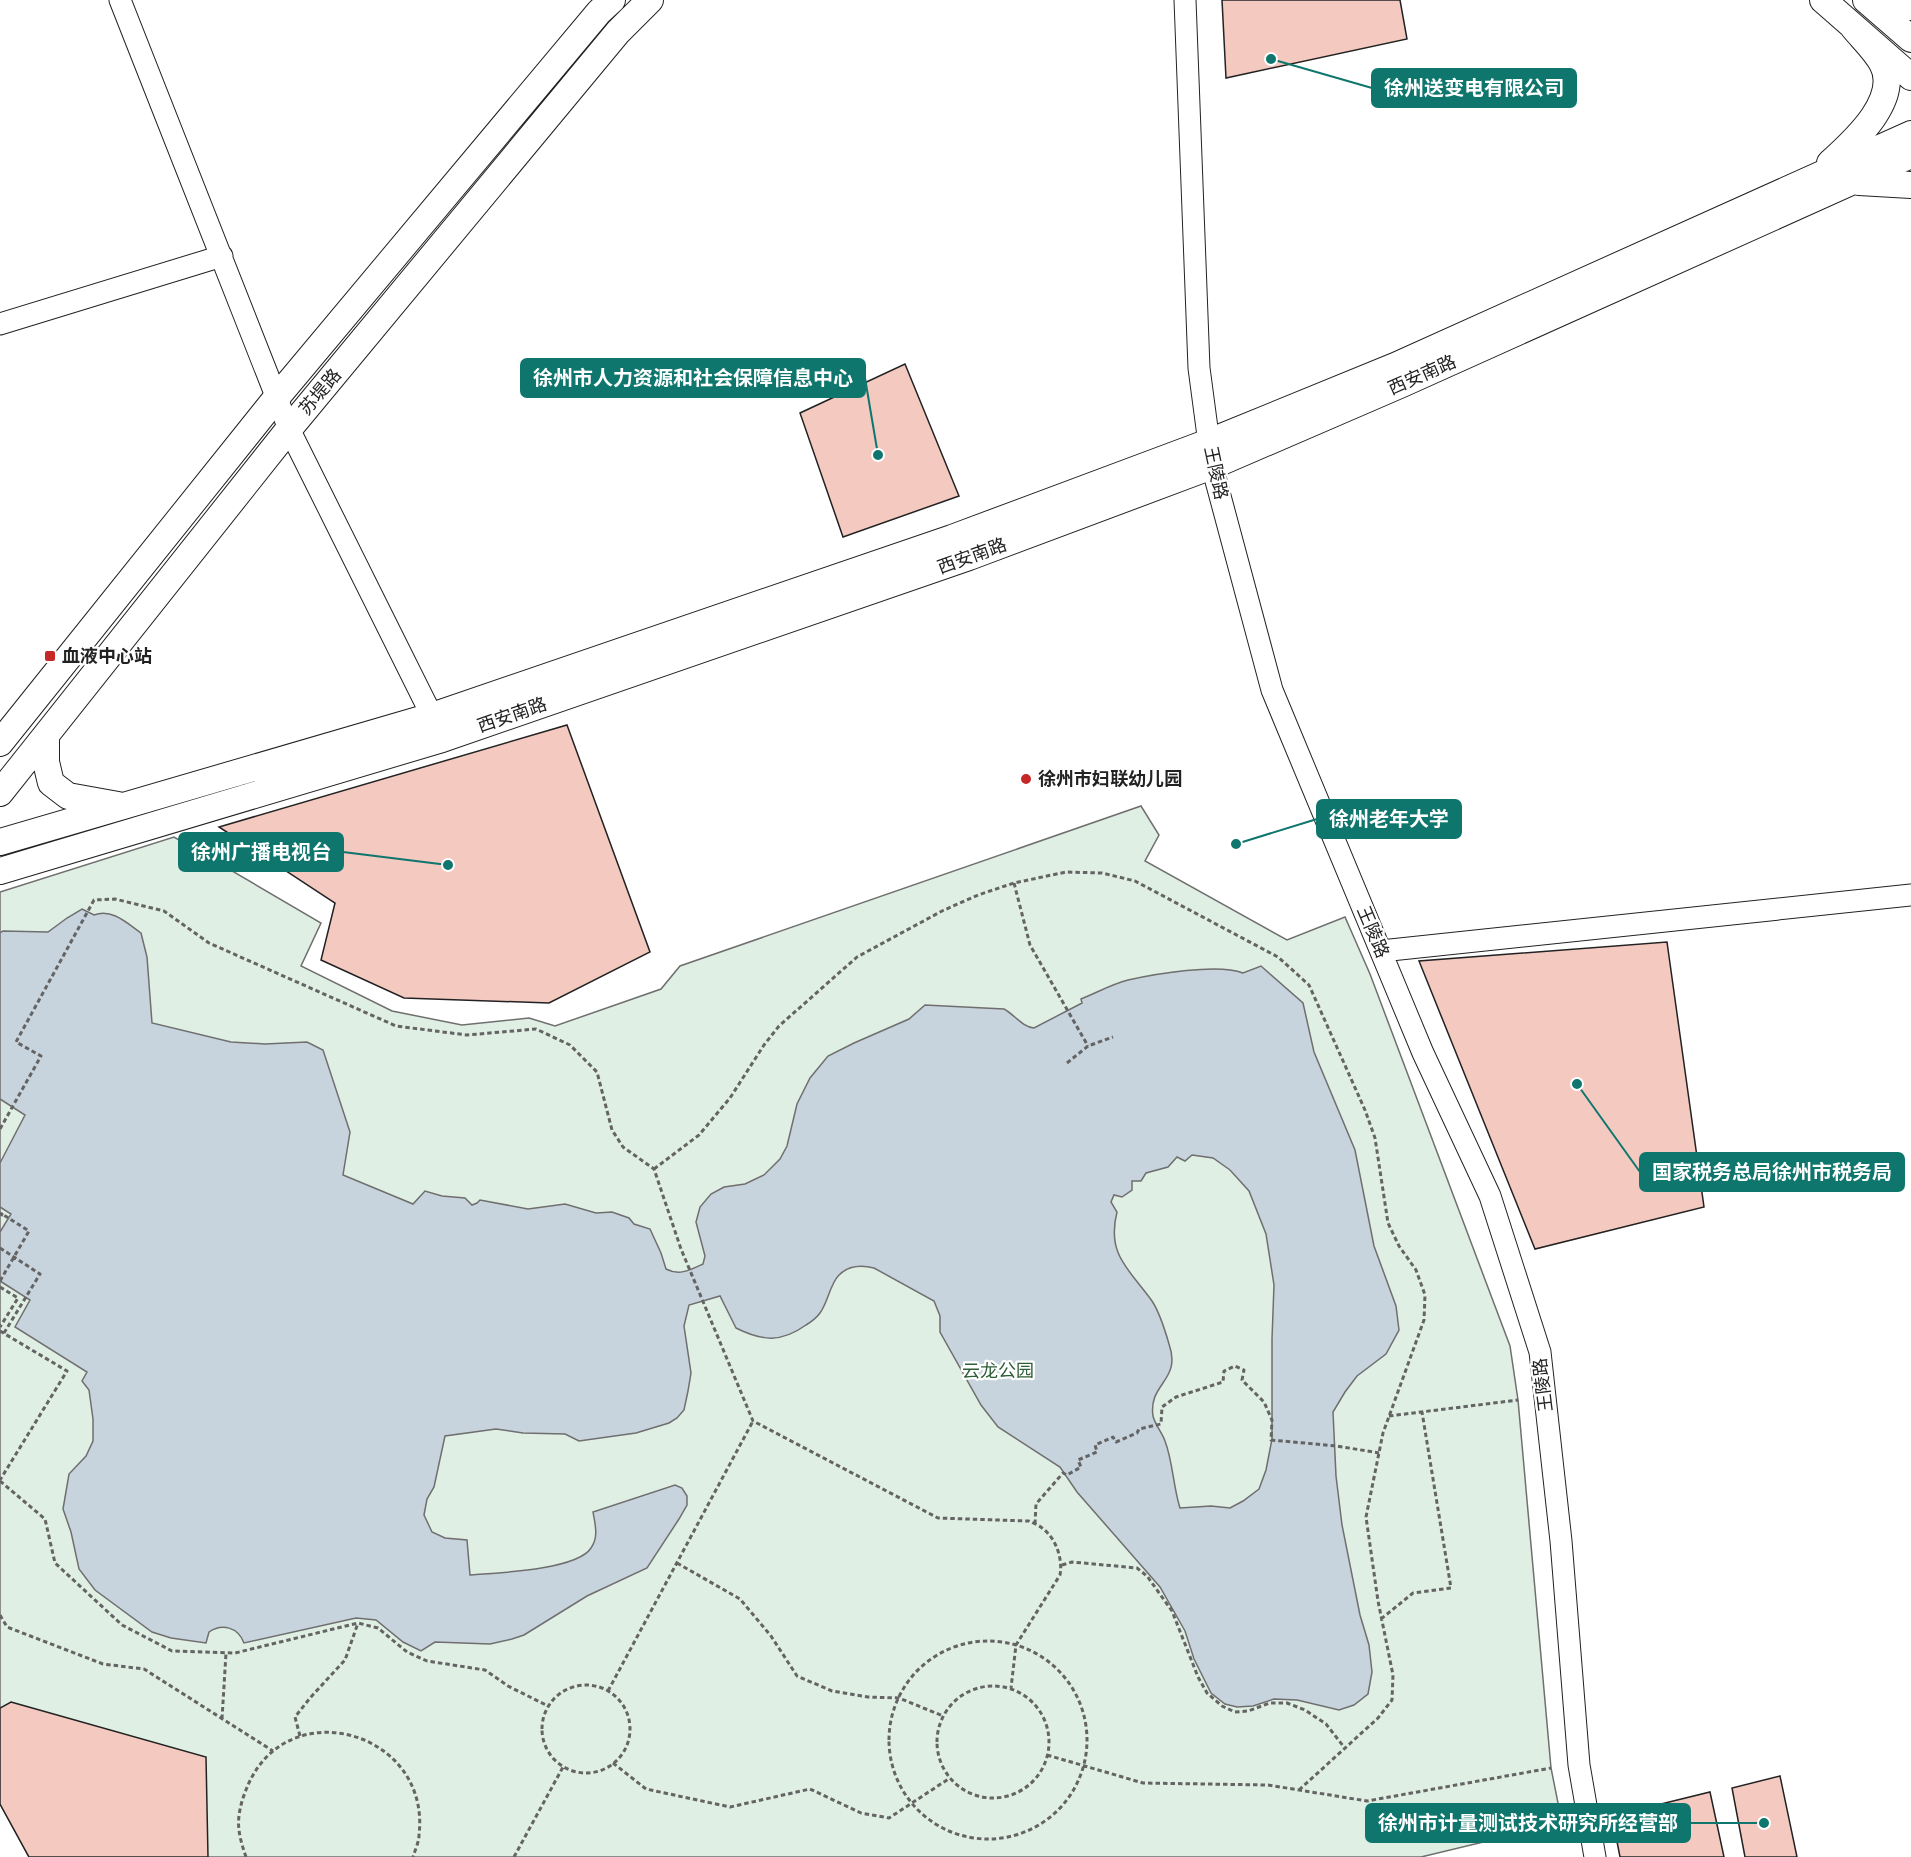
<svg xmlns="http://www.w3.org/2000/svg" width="1911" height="1857" font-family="Cabin,'Noto Sans SC',sans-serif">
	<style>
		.green { fill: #e0efe3; stroke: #6f6f6f; stroke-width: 1.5 }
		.water { fill: #c7d3dd; stroke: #6f6f6f; stroke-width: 1.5; fill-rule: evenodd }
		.building { fill: #f3c9c0; stroke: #222; stroke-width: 1.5 }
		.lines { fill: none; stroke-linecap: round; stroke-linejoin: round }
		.minor-casing { stroke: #222; stroke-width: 23 }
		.major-casing { stroke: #222; stroke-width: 28 }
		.path { stroke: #646464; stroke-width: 3; stroke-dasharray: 4.5 3; stroke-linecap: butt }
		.minor { stroke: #fff; stroke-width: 21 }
		.major { stroke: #fff; stroke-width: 26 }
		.poi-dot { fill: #c62828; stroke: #fff; stroke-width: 2 }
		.labels { text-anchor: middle; stroke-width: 4.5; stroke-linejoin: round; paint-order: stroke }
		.street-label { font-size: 18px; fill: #222; stroke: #fff }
		.poi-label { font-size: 18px; font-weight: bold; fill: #222; stroke: #fff; text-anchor: start }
		.park-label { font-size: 18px; fill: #2f5e38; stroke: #fff }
		.leader { fill: none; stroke: #0f766e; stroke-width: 2 }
		.callout-dot { fill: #0f766e; stroke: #fff; stroke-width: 2 }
		.callout { fill: #0f766e; stroke: #0f766e; stroke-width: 2 }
		.callout-label { font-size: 20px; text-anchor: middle; font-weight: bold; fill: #fff }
	</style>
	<rect width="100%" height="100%" fill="#fff"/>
	<path class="green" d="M 1141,806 L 1159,835 L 1145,861 L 1287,940 L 1345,917 L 1370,974 L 1510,1346 L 1518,1400 L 1551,1768 L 1562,1823 L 1421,1857 L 29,1857 L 0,1804 L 0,892 L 174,837 L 321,923 L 301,966 L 392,1011 L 462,1025 L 529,1018 L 555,1026 L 661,989 L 680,966 Z"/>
	<path class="water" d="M 82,909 L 94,915 C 112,908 127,923 141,933 L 147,957 L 152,1023 L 231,1042 L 265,1044 L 307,1042 L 323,1050 L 350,1132 L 343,1175 L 413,1204 L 425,1191 L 442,1196 L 465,1198 L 472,1205 L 477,1203 L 480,1200 L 528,1209 L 565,1204 L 596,1213 L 612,1212 L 629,1218 L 634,1224 L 650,1229 L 661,1253 L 666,1269 C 679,1276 690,1270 703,1264 L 705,1256 L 696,1222 L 700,1207 L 711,1194 L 724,1187 L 745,1184 L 764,1175 L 780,1159 L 787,1146 L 797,1104 L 810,1078 L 828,1056 L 854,1043 L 909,1019 L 925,1005 L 1004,1009 C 1015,1015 1022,1027 1034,1028 L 1082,1003 L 1081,999 C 1096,993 1112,984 1128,980 C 1155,974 1218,963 1243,973 L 1261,966 L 1303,1003 L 1314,1052 L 1355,1150 L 1374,1246 L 1396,1306 L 1399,1330 L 1386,1354 L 1357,1376 L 1345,1392 L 1333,1412 L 1336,1476 L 1342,1525 L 1360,1615 L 1369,1645 L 1372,1672 L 1368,1694 L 1354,1705 L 1339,1710 L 1297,1700 L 1274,1699 L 1253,1706 L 1237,1707 L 1225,1704 L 1211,1693 L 1194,1659 L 1185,1631 L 1160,1587 L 1077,1492 L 1060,1467 L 998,1427 L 981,1405 L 940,1332 L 940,1316 L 934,1301 L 874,1268 C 862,1265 849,1265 839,1275 C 830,1284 828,1302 820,1313 C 817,1317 811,1322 806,1325 C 781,1343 762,1341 736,1328 L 720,1296 L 689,1305 L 684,1326 L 691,1373 L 688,1391 L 684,1410 L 677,1418 L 669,1423 L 636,1433 L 579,1441 L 565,1434 L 523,1433 L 496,1429 L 445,1436 L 434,1487 L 427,1499 L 424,1515 L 432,1532 L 445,1538 L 467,1540 L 470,1575 C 496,1573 577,1570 591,1548 C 599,1537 595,1524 593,1512 L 675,1485 L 682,1488 L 687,1496 L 687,1505 L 679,1519 L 647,1568 L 587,1596 L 524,1635 L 512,1639 L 490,1644 L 435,1642 L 421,1651 L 403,1642 L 376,1620 L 356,1618 L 244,1643 C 238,1627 222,1623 209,1632 L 206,1643 L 171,1638 L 152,1632 L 95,1590 L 79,1569 L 71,1532 L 63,1509 L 69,1474 L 86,1456 L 93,1441 L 93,1419 L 89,1390 L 82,1381 L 87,1372 L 15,1327 L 30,1300 L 0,1281 L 0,1232 L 11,1214 L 0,1207 L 0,1163 L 25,1115 L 0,1099 L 0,933 L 3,931 L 48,932 L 67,918 ZM 1192,1155 L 1213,1158 L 1230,1170 L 1249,1191 L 1266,1234 L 1274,1285 L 1272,1339 L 1272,1439 L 1266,1470 L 1259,1489 L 1243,1501 L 1230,1508 L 1211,1506 L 1180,1508 C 1173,1486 1173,1462 1165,1441 C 1162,1432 1155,1425 1153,1416 C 1148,1383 1182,1381 1169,1344 C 1165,1330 1160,1313 1152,1301 C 1130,1270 1106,1255 1117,1212 L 1111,1202 L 1114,1195 L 1122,1197 L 1132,1190 L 1132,1181 L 1141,1181 L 1146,1173 L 1168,1167 L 1177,1157 L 1185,1161 Z"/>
	<path class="building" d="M 1222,0 L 1400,0 L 1407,39 L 1226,78 Z
		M 905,364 L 959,496 L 843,537 L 800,413 Z
		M 567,725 L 650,952 L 549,1003 L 404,998 L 321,960 L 335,903 L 219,827 Z
		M 1667,942 L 1704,1207 L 1535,1249 L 1419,961 Z
		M 11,1702 L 206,1757 L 208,1857 L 29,1857 L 0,1804 L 0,1708 Z
		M 1780,1776 L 1797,1857 L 1745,1857 L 1732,1788 Z
		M 1710,1792 L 1724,1857 L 1620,1857 L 1612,1816 Z"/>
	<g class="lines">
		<defs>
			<path id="minor" d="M 120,0 L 289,429 L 439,730
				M 1185,0 L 1199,368 L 1212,466 L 1272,690 L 1423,1053 L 1490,1196 L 1540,1352 L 1561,1541 L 1579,1765 L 1595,1857
				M 0,324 L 222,256
				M 1381,951 L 1911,895"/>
			<path id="major" d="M 1823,0 L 1911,77
				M 1866,0 L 1911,39
				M 1893,0 L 1911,7
				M 1830,163 C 1853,142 1902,99 1882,63 C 1875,50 1862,38 1853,27
				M 1859,182 L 1911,185
				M 46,736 L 46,762 L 51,783 L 68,796 L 118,805
				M 0,743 L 277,397 L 599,12 L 612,0
				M 0,793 L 289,429 L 618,32 L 650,0
				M 0,842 L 432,716 L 952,538 L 1209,442 L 1395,366 L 1911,134
				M 0,871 L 442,739 L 969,557 L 1212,466 L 1402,384 L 1911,155"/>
		</defs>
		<use href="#minor" class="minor-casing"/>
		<use href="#major" class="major-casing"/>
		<path class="path" d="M 1014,883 L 1030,945 L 1088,1046
			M 1067,1063 L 1088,1046 L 1113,1037
			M 0,1129 L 41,1056 L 16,1042 L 94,900 L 115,899 L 164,911 L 209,943 L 396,1026 L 467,1035 L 536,1029 L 570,1045 L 597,1072 L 612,1130 L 623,1147 L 654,1169 L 681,1249 L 753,1421 L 938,1518 L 1029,1521 C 1033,1523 1039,1525 1042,1528 C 1056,1538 1063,1559 1060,1575 L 1016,1645 L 1011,1688
			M 654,1169 L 699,1135 L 730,1098 L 764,1045 L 779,1026 L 857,957 L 942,911 L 978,895 L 1014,883 L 1066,872 L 1102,873 L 1135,881 L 1278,957 L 1309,985 L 1365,1110 L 1375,1138 L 1388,1223 L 1399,1246 L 1416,1270 L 1425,1295 L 1424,1320 L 1383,1433 L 1366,1517 L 1378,1601 L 1393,1675 L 1392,1700 L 1378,1718 L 1299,1790
			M 0,1213 L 2,1214 L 0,1218
			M 0,1248 L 40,1274 L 4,1333
			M 0,1281 L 29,1231 L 2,1214
			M 0,1287 L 18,1298 L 0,1327
			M 0,1331 L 67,1371 L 0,1480
			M 1389,1416 L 1518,1400
			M 0,1481 L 45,1519 L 55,1563 L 122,1625 L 172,1651 L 235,1653 L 358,1623 L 378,1628 L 407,1652 L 427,1661 L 485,1670 L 508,1686 L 548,1706
			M 1035,1524 L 1036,1504 L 1063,1473 L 1067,1475 L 1081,1467 L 1078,1460 L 1097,1452 L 1095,1445 L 1113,1437 L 1116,1442 L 1137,1433 L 1139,1429 L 1161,1424 L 1162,1407 L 1176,1397 L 1223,1382 L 1224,1371 L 1235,1366 L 1244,1370 L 1242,1380 L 1264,1402 L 1272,1420 L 1271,1440 L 1337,1446 L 1379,1453
			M 677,1563 L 740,1599 L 771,1636 L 797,1676 L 832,1691 L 868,1697 L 899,1698 L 943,1716
			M 1062,1565 L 1072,1562 L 1137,1568 L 1147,1576 L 1172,1611 L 1198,1677 L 1207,1693 L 1222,1706 L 1235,1712 L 1248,1711 L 1270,1703 L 1287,1703 L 1305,1710 L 1326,1724 L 1344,1747
			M 0,1615 L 7,1627 L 103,1664 L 144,1669 L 273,1751
			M 1381,1619 L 1413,1593 L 1451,1588 L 1422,1412
			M889 1740a99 99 0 1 1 198 0a99 99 0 1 1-198 0Z
			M542 1729a44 44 0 1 1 88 0a44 44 0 1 1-88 0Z
			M937 1742a56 56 0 1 1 112 0a56 56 0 1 1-112 0Z
			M 608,1691 L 753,1421
			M 222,1719 L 226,1653
			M 300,1736 L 295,1717 L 310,1698 L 345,1660 L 358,1623
			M 1047,1755 L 1143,1783 L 1268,1785 L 1367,1801 L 1551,1768
			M 613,1763 L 646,1789 L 730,1807 L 810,1789 L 861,1813 L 889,1818 L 950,1778
			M 246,1857 C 243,1848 240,1839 239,1830 C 237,1815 242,1799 248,1785 C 289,1691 431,1732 419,1835 C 419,1842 415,1850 413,1857
			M 514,1857 L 563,1767"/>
		<use href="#minor" class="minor"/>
		<use href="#major" class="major"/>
	</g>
	<g class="poi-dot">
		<rect x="44" y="650" width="12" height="12" rx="3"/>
		<circle cx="1026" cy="779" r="6"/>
	</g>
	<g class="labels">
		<g class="street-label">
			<text transform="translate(1422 375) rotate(-24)" y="6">西安南路</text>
			<text transform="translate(320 392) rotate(-50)" y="6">苏堤路</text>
			<text transform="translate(1216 473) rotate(78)" y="6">王陵路</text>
			<text transform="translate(972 556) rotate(-20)" y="6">西安南路</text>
			<text transform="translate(512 715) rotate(-19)" y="6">西安南路</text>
			<text transform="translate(1373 932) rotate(67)" y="6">王陵路</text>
			<text transform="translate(1543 1385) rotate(-97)" y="6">王陵路</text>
		</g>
		<g class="poi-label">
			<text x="62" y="662">血液中心站</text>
			<text x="1038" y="785">徐州市妇联幼儿园</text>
		</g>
		<g class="park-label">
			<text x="998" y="1377">云龙公园</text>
		</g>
	</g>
	<path class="leader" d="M1271 59L1372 88M878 455L865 378M1236 844L1317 819M448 865L343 852M1577 1084L1640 1172M1764 1823L1690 1823"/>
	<g class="callout-dot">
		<circle cx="1271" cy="59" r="6"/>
		<circle cx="878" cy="455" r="6"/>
		<circle cx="1236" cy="844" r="6"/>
		<circle cx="448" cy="865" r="6"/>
		<circle cx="1577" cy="1084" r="6"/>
		<circle cx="1764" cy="1823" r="6"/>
	</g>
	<g class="callout">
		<rect x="1372" y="69" width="204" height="38" rx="6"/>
		<rect x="521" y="359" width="344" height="38" rx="6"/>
		<rect x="1317" y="800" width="144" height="38" rx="6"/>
		<rect x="179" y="833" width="164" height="38" rx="6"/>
		<rect x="1640" y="1153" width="264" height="38" rx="6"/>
		<rect x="1366" y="1804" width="324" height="38" rx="6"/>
	</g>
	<g class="callout-label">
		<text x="1474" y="95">徐州送变电有限公司</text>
		<text x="693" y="385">徐州市人力资源和社会保障信息中心</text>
		<text x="1389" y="826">徐州老年大学</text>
		<text x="261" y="859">徐州广播电视台</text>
		<text x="1772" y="1179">国家税务总局徐州市税务局</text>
		<text x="1528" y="1830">徐州市计量测试技术研究所经营部</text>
	</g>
</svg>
